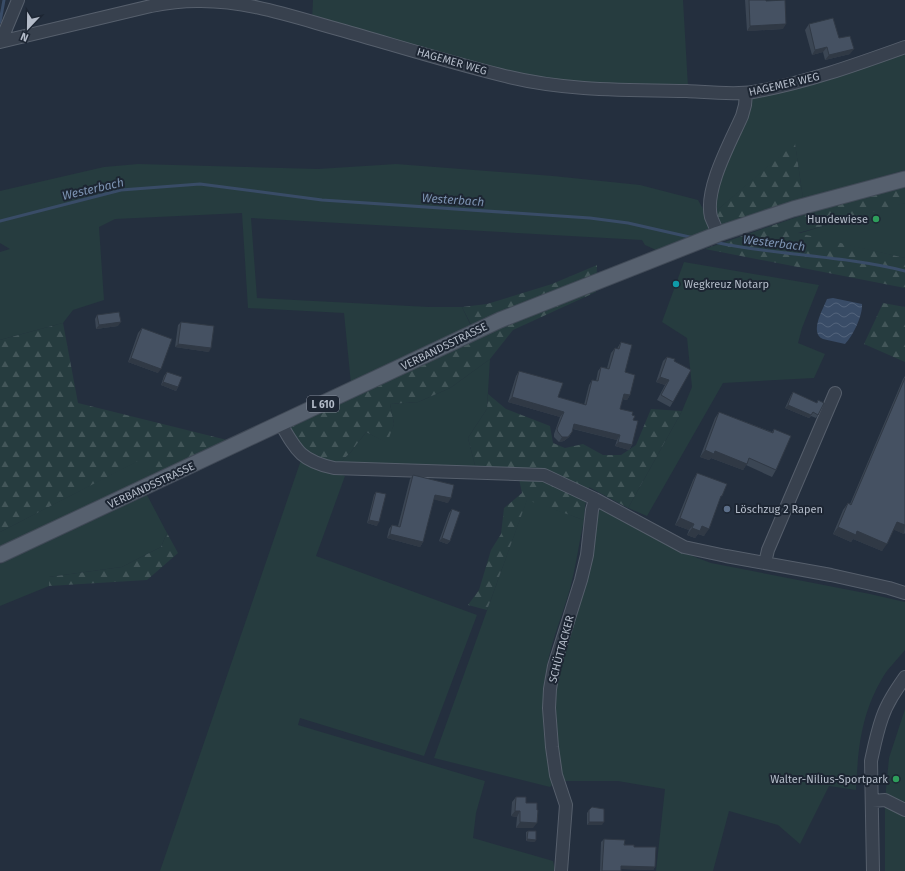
<svg xmlns="http://www.w3.org/2000/svg" width="905" height="871" font-family="'Fira Sans',sans-serif">
	<style>
		.grass { fill: #263c3f }
		.forest { fill: url(#forest-firs) }
		.water { fill: url(#water-waves) }
		.lines { fill: none; stroke-linecap: round; stroke-linejoin: round }
		.stream { stroke: #394c67; stroke-width: 3 }
		.minor-casing { stroke: #565f6c; stroke-width: 14 }
		.major-casing { stroke: #414a57; stroke-width: 17 }
		.minor { stroke: #38414e; stroke-width: 12 }
		.major { stroke: #56606e; stroke-width: 15 }
		.wall { fill: #3b4654 }
		.shaded-wall { fill: #303945 }
		.building { fill: #455162; stroke: #303945 }
		.leisure-dot { fill: #2e9e5b; stroke: #1d2633; stroke-width: 1.5 }
		.culture-dot { fill: #0f9aa8; stroke: #1d2633; stroke-width: 1.5 }
		.service-dot { fill: #5c6f8a; stroke: #1d2633; stroke-width: 1.5 }
		.labels { text-anchor: middle; stroke-width: 4; stroke-linejoin: round; paint-order: stroke }
		.shield { fill: #1d2633; stroke: #878f9c; stroke-width: 1 }
		.shield-label { font-size: 10px; font-weight: bold; fill: #b4bcc9 }
		.street-label { font-size: 11px; fill: #b4bcc9; stroke: #1d2633 }
		.poi-label { font-size: 11px; fill: #b4bcc9; stroke: #1d2633; text-anchor: end }
		.water-label { font-size: 12px; font-style: italic; fill: #7c92b1; stroke: #1d2633 }
	</style>
	<defs>
		<pattern id="forest-firs" width="22" height="20" patternUnits="userSpaceOnUse"><rect width="22" height="20" fill="#263c3f"/><path d="M5 1l3.5 6h-7zM16 11l3.5 6h-7z" fill="#435659"/></pattern>
		<pattern id="water-waves" width="16" height="10" patternUnits="userSpaceOnUse"><rect width="16" height="10" fill="#394c67"/><path d="M0 5q4-4 8 0t8 0" fill="none" stroke="#53647b"/></pattern>
	</defs>
	<rect width="100%" height="100%" fill="#242f3e"/>
	<path class="grass" d="M 313,0 L 683,0 L 688,87 L 545,80 L 312,21 Z
		M 905,54 L 905,170 L 803,199 L 795,144 L 714,213 L 714,197 L 749,97 L 826,81 Z
		M 138,164 L 318,169 L 396,164 L 553,176 L 640,185 L 698,200 L 706,214 L 710,230 L 656,250 L 645,245 L 642,240 L 251,218 L 257,298 L 429,307 L 462,307 L 472,328 L 351,384 L 344,313 L 248,308 L 242,213 L 115,219 L 99,227 L 104,300 L 73,310 L 63,323 L 0,340 L 0,252 L 10,249 L 0,243 L 0,191 L 104,167 Z
		M 905,203 L 905,258 L 797,234 L 895,205 Z
		M 684,262 L 819,285 L 802,328 L 798,343 L 825,354 L 814,378 L 723,383 L 647,516 L 628,508 L 682,411 L 692,387 L 687,338 L 662,322 Z
		M 490,359 L 487,409 L 468,438 L 476,469 L 334,468 L 350,453 L 366,432 L 386,442 L 394,424 L 390,404 L 418,402 L 450,388 Z
		M 141,459 L 153,477 L 0,549 L 0,532 Z
		M 301,460 L 345,476 L 316,556 L 477,615 L 424,756 L 300,718 L 298,725 L 485,781 L 476,813 L 473,838 L 553,861 L 555,871 L 160,871 Z
		M 147,495 L 167,533 L 161,547 L 122,567 L 49,577 L 49,586 L 0,606 L 0,564 Z
		M 527,499 L 584,520 C 579,543 576,566 570,589 C 563,613 553,637 548,661 C 539,702 543,745 552,785 L 550,787 L 434,758 Z
		M 604,509 C 639,529 673,550 711,563 L 870,594 L 905,602 L 905,650 C 898,659 889,667 883,677 C 861,714 858,748 856,790 L 829,786 L 800,844 L 778,825 L 729,811 L 713,871 L 656,871 L 665,789 L 618,781 L 563,781 L 558,751 L 554,704 L 558,672 L 597,514 L 600,510 Z
		M 905,709 L 905,871 L 885,871 L 885,800 L 889,758 Z"/>
	<path class="forest" d="M 795,143 L 803,199 L 723,226 L 714,213 Z
		M 905,186 L 905,203 L 798,233 L 905,258 L 905,288 L 705,249 C 771,226 837,202 905,186 Z
		M 597,265 L 596,292 L 513,330 L 490,359 L 450,388 L 418,402 L 390,404 L 394,424 L 387,443 L 366,432 L 350,453 L 334,468 L 308,455 L 287,429 L 478,338 L 462,307 L 487,304 L 552,284 Z
		M 883,303 L 905,307 L 905,362 L 864,344 Z
		M 63,323 L 78,403 L 231,441 L 153,477 L 140,460 L 0,532 L 0,340 Z
		M 488,394 L 506,409 L 550,426 L 553,443 L 565,448 L 583,444 L 603,455 L 621,455 L 636,445 L 651,409 L 682,411 L 628,508 L 589,487 L 585,506 L 584,520 L 527,500 L 487,610 L 468,605 L 479,590 L 491,550 L 501,534 L 504,508 L 522,493 L 519,479 L 476,469 L 468,438 L 487,409 Z
		M 167,533 L 178,553 L 147,580 L 49,586 L 49,577 L 122,567 L 161,547 Z"/>
	<path class="water" d="M 833,298 L 862,304 C 863,315 853,336 845,344 C 838,342 830,341 823,339 C 809,333 823,309 827,299 Z"/>
	<g class="lines">
		<path class="stream" d="M 0,22 L 4,0
			M 0,221 L 121,190 L 200,184 L 322,200 L 590,218 L 628,223 L 694,238
			M 714,242 C 777,256 842,255 905,271"/>
		<defs>
			<path id="minor" d="M 1,41 L 18,0
				M 0,42 L 151,6 C 166,3 181,1 197,1 C 246,0 294,17 341,30 C 394,45 448,62 501,75 C 562,91 625,90 687,91 C 706,92 734,95 753,92 C 805,83 855,65 905,47
				M 718,234 C 716,228 713,222 711,217 C 704,189 731,141 742,116 L 745,105 L 746,93
				M 281,424 C 297,452 302,461 334,468 L 544,475 L 595,499 L 684,547 L 726,556 L 831,575 L 889,588 L 905,593
				M 765,563 L 768,550 L 835,393
				M 872,801 L 885,800 L 905,810
				M 561,871 L 566,805 L 556,775 L 552,747 L 549,708 L 550,689 L 554,666 L 581,580 L 587,555 L 592,510 L 595,499
				M 873,871 L 871,761 C 874,747 877,732 882,718 C 887,703 896,690 905,677"/>
			<path id="major" d="M 0,555 L 500,320 L 718,234 L 793,209 L 905,179"/>
		</defs>
		<use href="#minor" class="minor-casing"/>
		<use href="#major" class="major-casing"/>
		<use href="#minor" class="minor"/>
		<use href="#major" class="major"/>
	</g>
	<path class="wall" d="M 745,0 L 766,0 L 766,1 L 783,29 L 747,31 Z
		M 809,24 L 839,38 L 850,54 L 825,60 L 823,52 L 812,55 L 805,30 Z
		M 97,315 L 118,326 L 96,329 L 95,319 Z
		M 181,322 L 209,352 L 175,347 L 178,325 Z
		M 142,328 L 158,373 L 128,362 L 138,333 Z
		M 621,342 L 625,372 L 630,395 L 627,400 L 622,399 L 620,409 L 632,415 L 633,420 L 632,445 L 629,450 L 615,446 L 617,440 L 573,429 L 572,432 L 569,437 L 564,441 L 559,442 L 554,437 L 554,434 L 560,417 L 508,402 L 516,376 L 519,371 L 558,397 L 584,405 L 589,385 L 592,380 L 596,381 L 598,371 L 601,367 L 607,368 L 611,353 L 615,348 L 617,349 L 618,347 Z
		M 667,357 L 674,361 L 673,402 L 670,407 L 657,400 L 665,385 L 656,382 L 663,361 Z
		M 167,372 L 178,387 L 176,391 L 161,385 L 164,376 Z
		M 905,376 L 905,533 L 904,534 L 893,529 L 882,551 L 853,539 L 851,542 L 833,534 L 843,510 L 848,503 L 850,504 L 903,379 Z
		M 793,392 L 816,403 L 818,400 L 818,415 L 816,418 L 811,416 L 809,418 L 785,408 L 791,395 Z
		M 719,412 L 772,432 L 774,429 L 776,470 L 772,477 L 746,465 L 743,470 L 711,458 L 709,460 L 700,457 L 715,418 Z
		M 697,473 L 719,500 L 704,536 L 698,534 L 695,538 L 687,535 L 689,530 L 675,525 L 693,480 Z
		M 413,475 L 448,503 L 434,499 L 423,542 L 420,547 L 387,538 L 389,529 L 392,525 L 398,526 L 410,479 Z
		M 376,492 L 377,526 L 367,523 L 374,495 Z
		M 452,509 L 450,541 L 447,544 L 439,541 L 449,513 Z
		M 516,797 L 526,803 L 537,810 L 533,828 L 516,828 L 517,817 L 511,816 L 512,802 Z
		M 589,810 L 602,825 L 587,825 L 587,813 Z
		M 528,831 L 535,842 L 526,841 L 526,832 Z
		M 604,839 L 634,847 L 655,867 L 653,870 L 621,869 L 621,871 L 600,871 L 601,842 Z"/>
	<path class="shaded-wall" d="M 786,24 L 783,29 L 747,31 L 750,26 Z
		M 827,47 L 823,52 L 812,55 L 815,50 Z
		M 854,49 L 850,54 L 825,60 L 829,55 Z
		M 121,322 L 118,326 L 96,329 L 99,325 Z
		M 178,344 L 211,348 L 209,352 L 175,347 Z
		M 131,358 L 161,369 L 158,373 L 128,362 Z
		M 660,377 L 669,380 L 665,385 L 656,382 Z
		M 163,382 L 178,387 L 176,391 L 161,385 Z
		M 624,394 L 630,395 L 627,400 L 620,398 Z
		M 512,397 L 564,412 L 560,417 L 508,402 Z
		M 788,405 L 811,415 L 809,418 L 785,408 Z
		M 574,424 L 620,435 L 617,440 L 570,428 Z
		M 572,432 L 569,437 L 564,441 L 559,442 L 562,437 Z
		M 618,442 L 632,445 L 629,450 L 615,446 Z
		M 705,450 L 715,451 L 747,464 L 743,470 L 711,458 L 709,460 L 700,457 Z
		M 435,495 L 451,498 L 448,503 L 432,499 Z
		M 680,518 L 694,524 L 689,530 L 675,525 Z
		M 369,520 L 379,522 L 377,526 L 367,523 Z
		M 897,522 L 905,525 L 904,534 L 892,529 Z
		M 702,526 L 709,529 L 704,536 L 698,534 L 695,538 L 687,535 L 692,528 Z
		M 838,527 L 857,531 L 887,544 L 882,551 L 853,539 L 851,542 L 833,534 Z
		M 390,534 L 423,542 L 420,547 L 387,538 Z
		M 442,538 L 450,541 L 447,544 L 439,541 Z
		M 515,811 L 520,811 L 517,817 L 511,816 Z
		M 520,822 L 537,823 L 533,828 L 516,828 Z
		M 589,822 L 604,822 L 602,825 L 587,825 Z
		M 527,839 L 536,840 L 535,842 L 526,841 Z
		M 621,866 L 655,867 L 653,870 L 619,869 Z"/>
	<path class="building" d="M 749,0 L 766,0 L 766,1 L 785,0 L 786,24 L 750,26 Z
		M 833,18 L 839,38 L 850,36 L 854,49 L 829,55 L 827,47 L 815,50 L 809,24 Z
		M 119,312 L 121,322 L 99,325 L 97,315 Z
		M 181,322 L 214,326 L 211,348 L 178,344 Z
		M 142,328 L 172,339 L 161,369 L 131,358 Z
		M 621,342 L 632,345 L 625,372 L 635,375 L 630,395 L 624,394 L 620,409 L 633,412 L 632,415 L 635,416 L 633,420 L 638,421 L 632,445 L 618,442 L 620,435 L 574,424 L 572,432 L 568,437 L 562,437 L 558,432 L 557,429 L 564,412 L 512,397 L 519,371 L 563,383 L 558,397 L 586,405 L 592,380 L 598,381 L 601,367 L 609,369 L 615,348 L 619,349 Z
		M 667,357 L 675,359 L 674,361 L 691,370 L 673,402 L 661,395 L 669,380 L 660,377 Z
		M 167,372 L 182,377 L 178,387 L 163,382 Z
		M 905,378 L 905,525 L 897,522 L 887,544 L 857,531 L 856,535 L 838,527 L 848,503 L 851,505 Z
		M 793,392 L 817,403 L 818,400 L 824,403 L 818,415 L 813,412 L 811,415 L 788,405 Z
		M 719,412 L 773,433 L 774,429 L 791,436 L 776,470 L 749,458 L 747,464 L 715,451 L 714,454 L 705,450 Z
		M 697,473 L 727,484 L 722,496 L 721,496 L 709,529 L 702,526 L 700,531 L 692,528 L 694,524 L 680,518 Z
		M 413,475 L 454,485 L 451,498 L 435,495 L 423,542 L 390,534 L 392,525 L 400,527 Z
		M 376,492 L 386,494 L 379,522 L 369,520 Z
		M 452,509 L 460,512 L 450,541 L 442,538 Z
		M 516,797 L 526,797 L 526,803 L 537,803 L 537,810 L 538,810 L 537,823 L 520,822 L 520,811 L 515,811 Z
		M 592,807 L 604,809 L 604,822 L 589,822 L 589,810 Z
		M 528,831 L 536,831 L 536,840 L 527,839 Z
		M 604,839 L 625,840 L 624,845 L 634,845 L 634,847 L 656,847 L 655,867 L 621,866 L 621,871 L 602,871 Z"/>
	<g class="leisure-dot">
		<circle cx="876" cy="219" r="4"/>
		<circle cx="896" cy="779" r="4"/>
	</g>
	<circle class="culture-dot" cx="676" cy="284" r="4"/>
	<circle class="service-dot" cx="727" cy="509" r="4"/>
	<g class="labels">
		<rect class="shield" x="307" y="396" width="32" height="16" rx="3"/>
		<g class="shield-label">
			<text x="323" y="408">L 610</text>
		</g>
		<g class="street-label">
			<text transform="translate(452 61) rotate(16)" y="4">HAGEMER WEG</text>
			<text transform="translate(784 84) rotate(-13)" y="4">HAGEMER WEG</text>
			<text transform="translate(444 346) rotate(-26)" y="4">VERBANDSSTRASSE</text>
			<text transform="translate(151 485) rotate(-25)" y="4">VERBANDSSTRASSE</text>
			<text transform="translate(561 649) rotate(-75)" y="4">SCHÜTTACKER</text>
		</g>
		<g class="poi-label">
			<text x="868" y="223">Hundewiese</text>
			<text x="684" y="288" text-anchor="start">Wegkreuz Notarp</text>
			<text x="735" y="513" text-anchor="start">Löschzug 2 Rapen</text>
			<text x="888" y="783">Walter-Nilius-Sportpark</text>
		</g>
		<g class="water-label">
			<text transform="translate(93 189) rotate(-13)" y="4">Westerbach</text>
			<text transform="translate(453 200) rotate(4)" y="4">Westerbach</text>
			<text transform="translate(774 243) rotate(7)" y="4">Westerbach</text>
		</g>
	</g>
	<g transform="translate(28 28) rotate(202)" stroke="#1d2633" stroke-width="3" paint-order="stroke">
	<path d="M0-3L7 15L0 10L-7 15Z" fill="#b4bcc9"/>
	<text y="-6" font-size="11" font-weight="bold" text-anchor="middle" fill="#b4bcc9">N</text>
	</g>
</svg>
